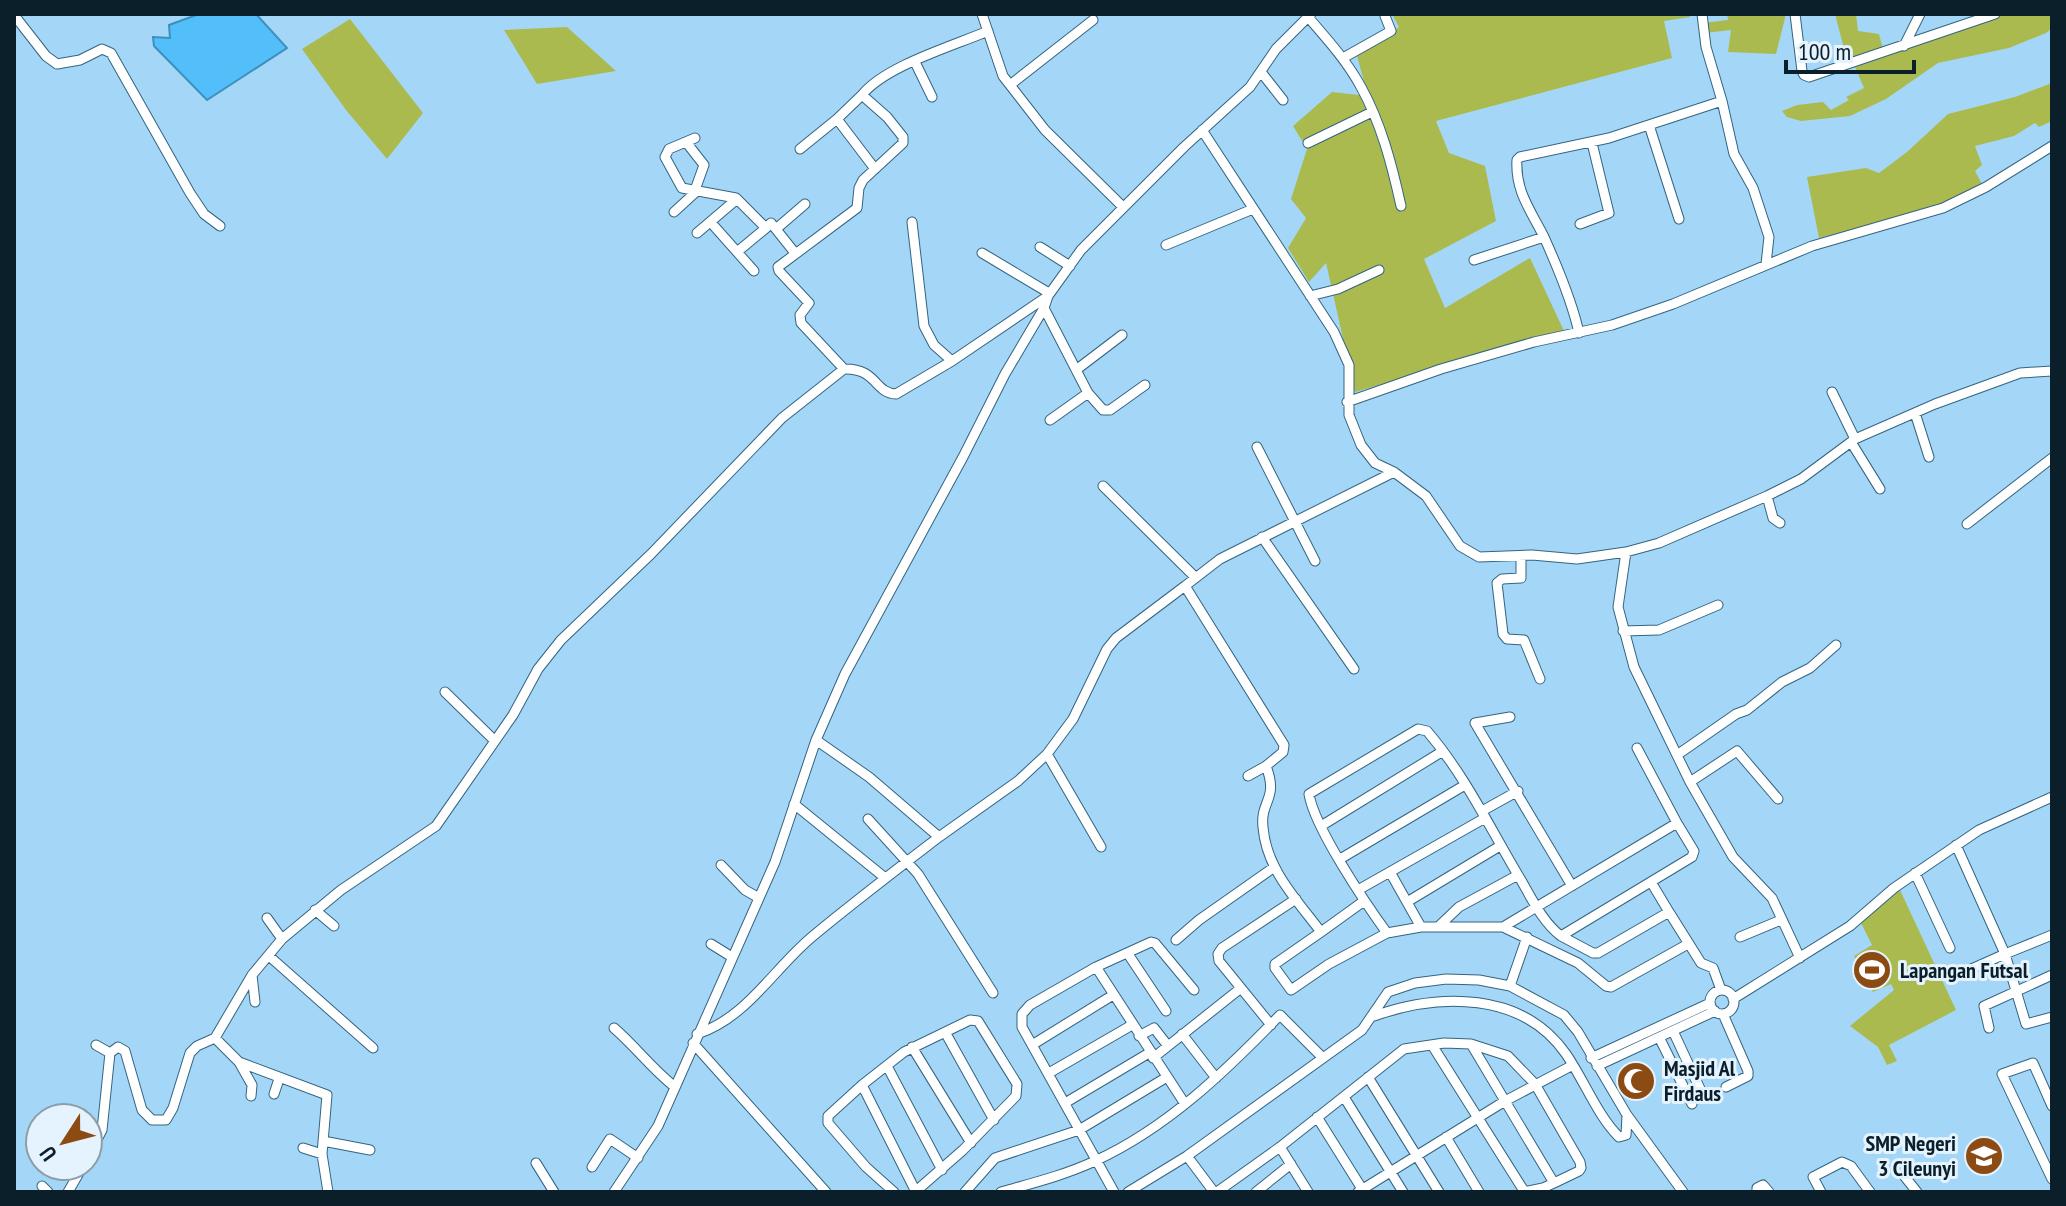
<svg xmlns="http://www.w3.org/2000/svg" width="2066" height="1206" font-family="'PT Sans Narrow',sans-serif">
	<style>
		.green { fill: #abba4f }
		.water { fill: #52bffb; stroke: #3d8fbd; stroke-width: 2 }
		.lines { fill: none; stroke-linecap: round; stroke-linejoin: round }
		.minor-casing { stroke: #336480; stroke-width: 11 }
		.minor { stroke: #fff; stroke-width: 9 }
		.labels { text-anchor: middle; stroke-width: 6; stroke-linejoin: round; paint-order: stroke }
		.poi-label { font-size: 22px; font-weight: bold; fill: #0b1f2b; stroke: #e4f3fd; text-anchor: start }
	</style>
	<rect width="100%" height="100%" fill="#a4d7f7"/>
	<path class="green" d="M 1392,14 L 1690,14 L 1690,17 L 1664,21 L 1672,58 L 1436,121 L 1449,153 L 1485,166 L 1496,221 L 1424,259 L 1445,308 L 1530,258 L 1564,331 L 1355,392 L 1326,263 L 1309,282 L 1288,248 L 1306,218 L 1291,199 L 1307,149 L 1293,126 L 1332,92 L 1368,96 L 1357,56 L 1399,27 Z
		M 1727,14 L 1786,14 L 1776,54 L 1728,52 L 1731,30 L 1705,33 L 1703,23 L 1728,20 Z
		M 1835,14 L 1856,14 L 1858,31 L 1879,34 L 1883,49 L 1847,60 Z
		M 1987,14 L 2052,14 L 2052,28 L 2046,33 L 2009,48 L 1938,63 L 1886,99 L 1850,116 L 1801,121 L 1787,117 L 1782,111 L 1797,105 L 1823,102 L 1831,110 L 1849,100 L 1846,97 L 1864,88 L 1855,67 L 1866,58 Z
		M 350,19 L 423,113 L 387,159 L 346,110 L 302,49 Z
		M 567,27 L 616,71 L 537,84 L 504,30 Z
		M 2052,83 L 2052,121 L 2039,127 L 2035,123 L 2014,136 L 1975,146 L 1982,165 L 1975,171 L 1982,184 L 1951,205 L 1819,238 L 1807,177 L 1866,168 L 1879,173 L 1907,152 L 1948,114 L 2015,97 Z
		M 1900,890 L 1956,1010 L 1889,1045 L 1897,1061 L 1887,1065 L 1878,1047 L 1850,1026 L 1894,990 L 1891,984 L 1873,992 L 1854,956 L 1872,945 L 1860,921 Z"/>
	<path class="water" d="M 199,14 L 256,14 L 287,48 L 207,100 L 154,46 L 153,37 L 170,38 L 169,25 Z"/>
	<g class="lines">
		<defs>
			<path id="minor" d="M 982,14 L 1003,76 L 1045,130 L 1123,207
				M 1795,14 L 1802,71 L 1804,75 L 1809,77 L 1995,14
				M 14,15 L 46,56 L 57,64 L 80,60 L 102,49 L 111,53 L 190,193 L 204,214 L 220,226
				M 1308,17 C 1327,39 1347,61 1361,87 C 1381,123 1392,165 1401,206
				M 1904,46 L 1920,14
				M 1343,58 L 1391,31 L 1385,16
				M 915,62 L 932,97
				M 1261,72 L 1283,100
				M 1010,85 L 1093,20
				M 1722,101 L 1734,154 L 1753,188 L 1769,237 L 1766,264
				M 837,119 L 862,95
				M 1649,125 L 1679,219
				M 1202,130 L 1334,332 L 1349,365 L 1349,415 L 1361,445 L 1375,463 L 1394,472 L 1426,496 L 1460,546 L 1479,557 L 1532,555 L 1577,559 L 1626,552 L 1659,543 L 1767,496 L 1801,479 L 1855,439 L 1935,404 L 2020,373 L 2052,371
				M 695,138 L 669,149 L 665,157 L 682,188 L 736,198 L 766,228 L 771,223 L 795,253
				M 686,142 L 704,165 L 695,190
				M 1308,143 L 1372,112
				M 800,149 L 837,119 L 875,169
				M 674,212 L 698,190
				M 912,222 L 924,326 L 934,345 L 952,361
				M 1580,224 L 1609,213 L 1592,143
				M 714,226 L 754,271
				M 776,229 L 805,204
				M 697,233 L 737,199
				M 1166,245 L 1253,209
				M 1040,247 L 1070,266
				M 737,252 L 766,228
				M 982,253 L 1049,293
				M 1474,260 L 1544,237
				M 1310,296 L 1338,289 L 1379,270
				M 1044,308 L 1088,393 L 1103,410 L 1110,410 L 1145,385
				M 1579,333 C 1572,301 1558,268 1544,237 C 1531,211 1515,191 1517,160 L 1520,157 L 1609,138 L 1722,101 L 1706,47 L 1702,14
				M 844,369 L 801,323 L 800,315 L 809,303 L 779,271 L 778,267 L 857,208 L 859,188 L 863,180 L 903,143 L 903,137 L 887,117 L 862,95 C 885,66 953,46 988,31
				M 1076,370 L 1122,335
				M 1832,392 L 1855,439
				M 1347,402 L 1441,369 L 1534,342 L 1612,325 L 1673,304 L 1812,246 L 1943,208 L 1986,187 L 2052,146
				M 1915,413 L 1929,457
				M 1050,420 L 1088,393
				M 1851,442 L 1880,489
				M 1257,447 L 1315,561
				M 1103,486 L 1195,577
				M 1767,496 L 1773,518 L 1780,523
				M 1967,524 L 2052,458
				M 1262,537 L 1354,669
				M 1626,552 L 1618,607 L 1634,667 L 1690,782 L 1733,857 L 1772,898 L 1800,958
				M 1521,556 L 1521,578 L 1502,579 L 1497,583 L 1503,634 L 1507,639 L 1524,640 L 1540,679
				M 1623,631 L 1659,630 L 1718,605
				M 445,692 L 495,741
				M 1510,717 L 1475,723 L 1572,886
				M 816,740 L 869,777 L 939,837 L 1018,781 L 1047,754 L 1101,847
				M 1047,754 L 1073,719 L 1107,649 L 1116,638 L 1185,586
				M 1677,755 L 1736,714 L 1747,710 L 1782,682 L 1810,668 L 1836,645
				M 1248,776 L 1266,766
				M 1690,782 L 1737,751 L 1778,799
				M 794,804 L 884,877
				M 1482,811 L 1518,791
				M 868,819 L 918,874 L 993,993
				M 1321,826 L 1443,751
				M 1956,845 L 2005,954 L 2052,935
				M 1340,859 L 1465,785
				M 721,865 L 745,890 L 759,898
				M 1390,872 L 1421,927
				M 1915,873 L 1950,948
				M 1358,890 L 1485,818
				M 1364,901 L 1321,932 C 1297,900 1266,869 1263,827 C 1260,800 1279,800 1266,766 L 1283,752 L 1284,745 L 1185,586 L 1220,559 L 1394,472
				M 1407,902 L 1500,846
				M 315,910 L 334,926
				M 1669,912 L 1701,963 L 1713,968 L 1721,990
				M 267,918 L 282,939
				M 1438,927 L 1459,907 L 1518,875
				M 1503,927 L 1677,823 L 1637,748
				M 1321,932 L 1275,964 L 1275,968 L 1291,990 L 1329,964 L 1387,933 C 1366,904 1314,827 1309,794 L 1418,729 L 1427,731 C 1464,774 1489,826 1518,875 C 1530,895 1542,922 1561,936 L 1692,857 L 1694,851 L 1677,823
				M 1387,933 L 1421,927 L 1503,927 L 1578,963 L 1606,986 L 1611,987 L 1688,944
				M 1561,936 L 1593,953 L 1598,953 L 1669,912 L 1651,882
				M 1740,937 L 1781,920
				M 1176,940 L 1199,920 L 1273,868
				M 711,944 L 732,957
				M 1128,954 L 1166,1011
				M 269,956 L 373,1048
				M 1096,967 L 1185,1104
				M 1960,974 L 2005,954 L 2026,1024 L 2052,1017
				M 252,975 L 255,1002
				M 1510,986 L 1527,937
				M1710 1002a12 12 0 1 1 24 0a12 12 0 1 1-24 0Z
				M 1733,999 L 1850,926 L 1894,888 L 1979,830 L 2052,797
				M 1723,1014 L 1748,1071 L 1748,1076 L 1726,1087
				M 1374,1016 C 1439,993 1522,991 1566,1054 C 1584,1080 1597,1115 1619,1137 L 1626,1135 L 1627,1115
				M 1271,1025 L 1219,961 L 1218,954 L 1222,948 L 1296,899
				M 614,1028 C 636,1047 652,1069 675,1087
				M 1989,1028 L 1984,1006 L 2052,975
				M 1673,1031 L 1701,1091
				M 945,1032 L 994,1120
				M 697,1034 C 747,1018 774,968 813,936 C 854,902 896,870 939,837
				M 1182,1034 L 1216,1078
				M 1139,1036 L 1154,1028 L 1168,1046
				M 1659,1037 L 1692,1104
				M 215,1038 L 239,1062 L 327,1095 L 322,1154 L 328,1192
				M 693,1043 L 826,1192
				M 1471,1044 L 1508,1056 L 1535,1084 L 1580,1162 L 1581,1168 L 1579,1171 L 1554,1183 Z
				M 96,1045 L 110,1053
				M 1032,1045 L 1113,995
				M 1432,1045 L 1524,1191
				M 912,1047 L 971,1143
				M 110,1053 L 118,1047 L 125,1051 L 142,1110 L 152,1120 L 166,1120 L 173,1108 L 190,1053 L 197,1046 L 215,1038 L 252,975 L 282,939 L 341,890 L 436,826 L 513,715 L 538,669 L 561,640 L 651,554 L 782,418 L 844,369 C 877,368 874,393 896,394 L 952,361 L 1048,296
				M 1153,1058 L 1241,988
				M 1591,1058 L 1710,1003
				M 239,1062 L 252,1085 L 251,1096
				M 887,1066 L 942,1170
				M 1597,1066 L 1715,1011
				M 1049,1073 L 1132,1025
				M 1368,1077 L 1439,1192
				M 862,1085 L 916,1192
				M 274,1094 L 279,1079
				M 1344,1097 L 1403,1192
				M 1065,1103 L 1149,1053
				M 2052,1106 L 2033,1063 L 2002,1074 L 2052,1179
				M 1317,1117 L 1364,1192
				M 1446,1137 L 1479,1192
				M 323,1141 L 370,1150
				M 303,1148 L 322,1154
				M 1187,1156 L 1214,1192
				M 88,1157 L 102,1130 L 110,1053
				M 536,1163 L 554,1192
				M 592,1167 L 610,1139 L 638,1158
				M 1905,1177 L 1917,1192
				M 42,1186 L 48,1192
				M 68,1192 L 83,1166
				M 614,1192 L 658,1126 L 775,862 L 816,740 L 845,674 L 963,457 L 1005,374 L 1044,308 L 1048,296 L 1081,250 L 1184,147 L 1250,87 L 1276,49 L 1311,14
				M 894,1192 L 866,1167 L 828,1123 L 828,1116 L 862,1085 L 904,1052 L 970,1020 L 978,1021 L 1017,1084 L 1016,1096 L 963,1150 L 915,1192
				M 965,1192 L 995,1158 L 1079,1130 L 1167,1077
				M 1001,1192 C 1033,1183 1065,1175 1095,1161 C 1167,1128 1226,1071 1280,1015 L 1322,1057
				M 1114,1192 L 1022,1027 L 1022,1014 L 1030,1005 L 1096,967 L 1151,942 L 1155,943 L 1194,990
				M 1128,1192 L 1187,1156 L 1362,1030 L 1388,992 L 1415,983 L 1446,979 L 1479,980 L 1510,986 L 1564,1015 L 1578,1032 L 1627,1115 L 1683,1192
				M 1217,1192 L 1280,1147
				M 1256,1192 L 1291,1164
				M 1308,1192 L 1280,1147 L 1404,1049 L 1444,1043 L 1471,1044
				M 1358,1192 L 1505,1101 L 1573,1065
				M 1523,1192 L 1543,1188 L 1554,1183
				M 1757,1192 L 1757,1188 L 1763,1185 L 1769,1192
				M 1821,1192 L 1813,1177 L 1842,1162 L 1851,1166 L 1870,1192"/>
		</defs>
		<use href="#minor" class="minor-casing"/>
		<use href="#minor" class="minor"/>
	</g>
	<defs>
		<symbol id="stadium-disc" viewBox="-11 -11 22 22"><circle r="9.5" fill="#8b4b13" stroke="#e4f3fd"/><path d="M0-5a6.5 5 0 1 0 0 10a6.5 5 0 1 0 0-10ZM-3.5-1.8h7v3.6h-7Z" fill="#fff"/></symbol>
		<symbol id="mosque-disc" viewBox="-11 -11 22 22"><circle r="9.5" fill="#8b4b13" stroke="#e4f3fd"/><path d="M3.5-4.9A6 6 0 1 0 3.5 4.9A5 5 0 1 1 3.5-4.9Z" fill="#fff"/></symbol>
		<symbol id="school-disc" viewBox="-11 -11 22 22"><circle r="9.5" fill="#8b4b13" stroke="#e4f3fd"/><path d="M0-5L7-2L0 1L-7-2ZM-4 1L0 2.5L4 1V4Q0 6-4 4Z" fill="#fff"/></symbol>
	</defs>
	<g fill-rule="evenodd">
		<use href="#stadium-disc" x="1850" y="948" width="44" height="44"/>
		<use href="#mosque-disc" x="1614" y="1059" width="44" height="44"/>
		<use href="#school-disc" x="1962" y="1134" width="44" height="44"/>
	</g>
	<g class="labels">
		<g class="poi-label">
			<text x="1900" y="978">Lapangan Futsal</text>
			<text x="1664" y="1076">Masjid Al<tspan x="1664" dy="25">Firdaus</tspan></text>
			<text x="1956" y="1151" text-anchor="end">SMP Negeri<tspan x="1956" dy="25">3 Cileunyi</tspan></text>
		</g>
	</g>
	<rect width="2066" height="1206" fill="none" stroke="#0b1f2b" stroke-width="32"/>
	<g transform="translate(64 1142) rotate(234)"><circle r="38" fill="#e4f3fd" stroke="#8d9ea9" stroke-width="2"/>
	<path d="M0-6L14 30L0 20L-14 30Z" fill="#8b4b13"/>
	<text y="-12" font-size="22" font-weight="bold" text-anchor="middle" fill="#0b1f2b">U</text>
	</g>
	<path d="M1786 60v12h128v-12" fill="none" stroke="#0b1f2b" stroke-width="4"/>
	<text x="1798" y="60" font-size="24" fill="#0b1f2b" stroke="#e4f3fd" stroke-width="6" paint-order="stroke">100 m</text>
</svg>
